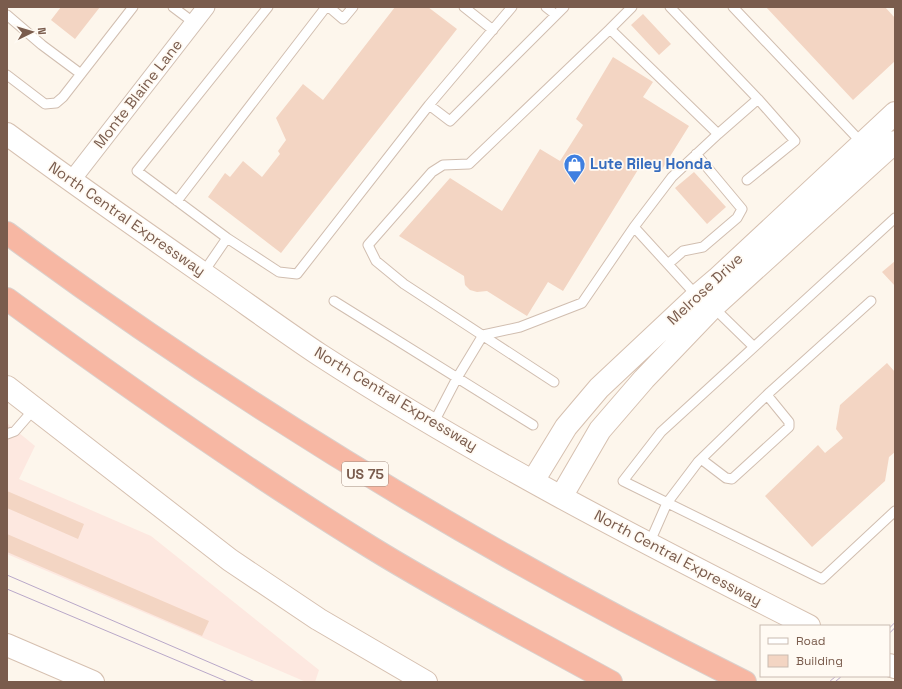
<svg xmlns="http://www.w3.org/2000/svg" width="902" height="689" font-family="'Space Grotesk',sans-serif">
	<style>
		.commercial { fill: #fde8e0 }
		.building { fill: #f3d5c3 }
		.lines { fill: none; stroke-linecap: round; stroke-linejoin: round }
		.lane-casing { stroke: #d1beb0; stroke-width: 11 }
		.street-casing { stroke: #d1beb0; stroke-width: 19 }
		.secondary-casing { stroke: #d6c0b0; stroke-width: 24 }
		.highway-casing { stroke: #dad1cd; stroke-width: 24 }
		.lane { stroke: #fff; stroke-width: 9 }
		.street { stroke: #fff; stroke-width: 17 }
		.secondary { stroke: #fff; stroke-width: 22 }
		.highway { stroke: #f7b7a3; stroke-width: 22 }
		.tram { stroke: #b9a8c9; stroke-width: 1 }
		.rail-casing { stroke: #b9a8c9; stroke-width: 4.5 }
		.rail { stroke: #fffaf3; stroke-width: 3; stroke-dasharray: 9; stroke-linecap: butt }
		.labels { text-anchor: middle; stroke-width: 3.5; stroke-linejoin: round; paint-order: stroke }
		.shield { fill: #fffaf3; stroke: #a28b7f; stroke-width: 1 }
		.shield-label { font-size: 14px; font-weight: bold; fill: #7a5c4d }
		.street-label { font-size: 15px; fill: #7a5c4d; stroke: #fffaf3 }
		.shop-label { font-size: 15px; font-weight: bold; fill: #366cbe; stroke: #fffaf3; text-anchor: start }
	</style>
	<rect width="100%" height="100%" fill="#fdf6ec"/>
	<path class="commercial" d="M 7,423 L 35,446 L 19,479 L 151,536 L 319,670 L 315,682 L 306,682 L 7,554 Z"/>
	<path class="building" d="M 61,7 L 100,7 L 75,39 L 51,20 Z
		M 395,7 L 428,7 L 457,29 L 281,253 L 208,197 L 225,173 L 230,177 L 243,161 L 262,177 L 280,154 L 278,151 L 286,140 L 276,118 L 303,84 L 323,100 Z
		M 766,7 L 885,7 L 895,18 L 895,61 L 853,100 Z
		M 643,14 L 671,44 L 659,55 L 631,25 Z
		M 613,57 L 653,82 L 643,97 L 689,126 L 661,171 L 644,160 L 563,291 L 548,282 L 527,316 L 487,291 L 477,292 L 470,290 L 465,285 L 464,276 L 399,236 L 450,178 L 502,211 L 540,149 L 560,161 L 583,125 L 576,119 Z
		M 694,172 L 726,207 L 707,224 L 675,188 Z
		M 895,261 L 895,286 L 882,272 Z
		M 887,363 L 895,372 L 895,452 L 889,457 L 885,481 L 812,547 L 765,496 L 818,445 L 825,453 L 843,438 L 836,429 L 840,405 Z
		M 7,491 L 84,524 L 78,539 L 7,508 Z
		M 7,534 L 209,621 L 202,636 L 7,552 Z"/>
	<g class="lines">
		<defs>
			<path id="lane" d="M 173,7 L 193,22
				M 268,7 L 137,171 L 227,238 L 279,272 L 297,274 L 429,105 L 450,121 L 564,7
				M 329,7 L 343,19 L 353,7
				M 464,7 L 493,30
				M 546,7 L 556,15
				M 670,7 L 758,99 L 718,134
				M 733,7 L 862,143
				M 7,15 L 42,45 L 81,74
				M 610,29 L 632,7
				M 7,75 L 45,104 L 56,103 L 63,97 L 133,7
				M 429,105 L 512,7
				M 747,180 L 795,141 L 758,99
				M 177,201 L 326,7
				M 895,218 L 661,432 L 623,481 L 822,579 L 895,511
				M 668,264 L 683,251 L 703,247 L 737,218 L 742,209 L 696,154
				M 203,273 L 227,238
				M 334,301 L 533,425
				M 713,307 L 754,347
				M 554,382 L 404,284 L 376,261 L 368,245 L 432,172 L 443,165 L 469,164 L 610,29 L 718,134 L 672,177 L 634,227
				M 433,424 L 457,378 L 483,335 L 520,327 L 582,303 L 634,227 L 697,296
				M 7,434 L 15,431 L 35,408
				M 701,459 L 726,478 L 732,479 L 789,427 L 789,422 L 767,395
				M 649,544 L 667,503 L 698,462 L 770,392 L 871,301"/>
			<path id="street" d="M 71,181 L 206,7"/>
			<path id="secondary" d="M 7,134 C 72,182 138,228 204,274 C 243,301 281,329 320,355 C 476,456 643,542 809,626
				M 7,387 L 230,560 L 318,619 L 426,682
				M 533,481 L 566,427 L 599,388 L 697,296 L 717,279 L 895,113
				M 561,497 L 600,430 L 644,379 L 713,307 L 895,142
				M 7,645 L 93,682
				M 889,665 L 895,667"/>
			<path id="highway" d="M 7,233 C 239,404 486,554 745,682
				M 7,299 C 126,386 247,471 372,548 C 450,596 531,638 611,682"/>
		</defs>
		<use href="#lane" class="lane-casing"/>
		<use href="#street" class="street-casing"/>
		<use href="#secondary" class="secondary-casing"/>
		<use href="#highway" class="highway-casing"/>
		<use href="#lane" class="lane"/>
		<use href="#street" class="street"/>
		<use href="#secondary" class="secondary"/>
		<use href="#highway" class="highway"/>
		<path class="tram" d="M 7,575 L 255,682
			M 7,589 L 228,682"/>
		<defs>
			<path id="rail" d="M 889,631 L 895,625
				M 832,682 L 839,676"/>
		</defs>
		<use href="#rail" class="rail-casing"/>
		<use href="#rail" class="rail"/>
	</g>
	<defs>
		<symbol id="shop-pin" viewBox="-11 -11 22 30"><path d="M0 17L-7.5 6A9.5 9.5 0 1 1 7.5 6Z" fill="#3f7fe0" stroke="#fffaf3"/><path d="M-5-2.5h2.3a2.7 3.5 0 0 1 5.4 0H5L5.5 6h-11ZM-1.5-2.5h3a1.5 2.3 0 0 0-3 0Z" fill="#fff"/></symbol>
	</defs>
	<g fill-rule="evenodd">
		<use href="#shop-pin" x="562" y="152" width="25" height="34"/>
	</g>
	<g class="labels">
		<rect class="shield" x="342" y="462" width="46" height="24" rx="3"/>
		<g class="shield-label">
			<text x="365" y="479">US 75</text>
		</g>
		<g class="street-label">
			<text transform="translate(138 94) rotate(-52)" y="5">Monte Blaine Lane</text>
			<text transform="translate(127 219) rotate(35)" y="5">North Central Expressway</text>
			<text transform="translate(705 289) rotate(-43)" y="5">Melrose Drive</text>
			<text transform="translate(396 399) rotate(31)" y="5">North Central Expressway</text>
			<text transform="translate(678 558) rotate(28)" y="5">North Central Expressway</text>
		</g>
		<g class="shop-label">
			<text x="590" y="169">Lute Riley Honda</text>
		</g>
	</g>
	<rect width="902" height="689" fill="none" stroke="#7a5c4d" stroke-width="16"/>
	<rect x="760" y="625" width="130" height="52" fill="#fffaf3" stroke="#cabbb1"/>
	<rect x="768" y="638" width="20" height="6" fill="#ffffff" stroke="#cabbb1"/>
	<text x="796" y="645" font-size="12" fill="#7a5c4d">Road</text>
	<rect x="768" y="655" width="20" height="12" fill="#f3d5c3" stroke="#cabbb1"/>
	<text x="796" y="665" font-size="12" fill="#7a5c4d">Building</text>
	<g transform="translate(32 32) rotate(85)" stroke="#fffaf3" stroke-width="3" paint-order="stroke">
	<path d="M0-3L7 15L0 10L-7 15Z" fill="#7a5c4d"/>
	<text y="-6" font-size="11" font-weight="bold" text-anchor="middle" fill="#7a5c4d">N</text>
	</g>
</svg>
